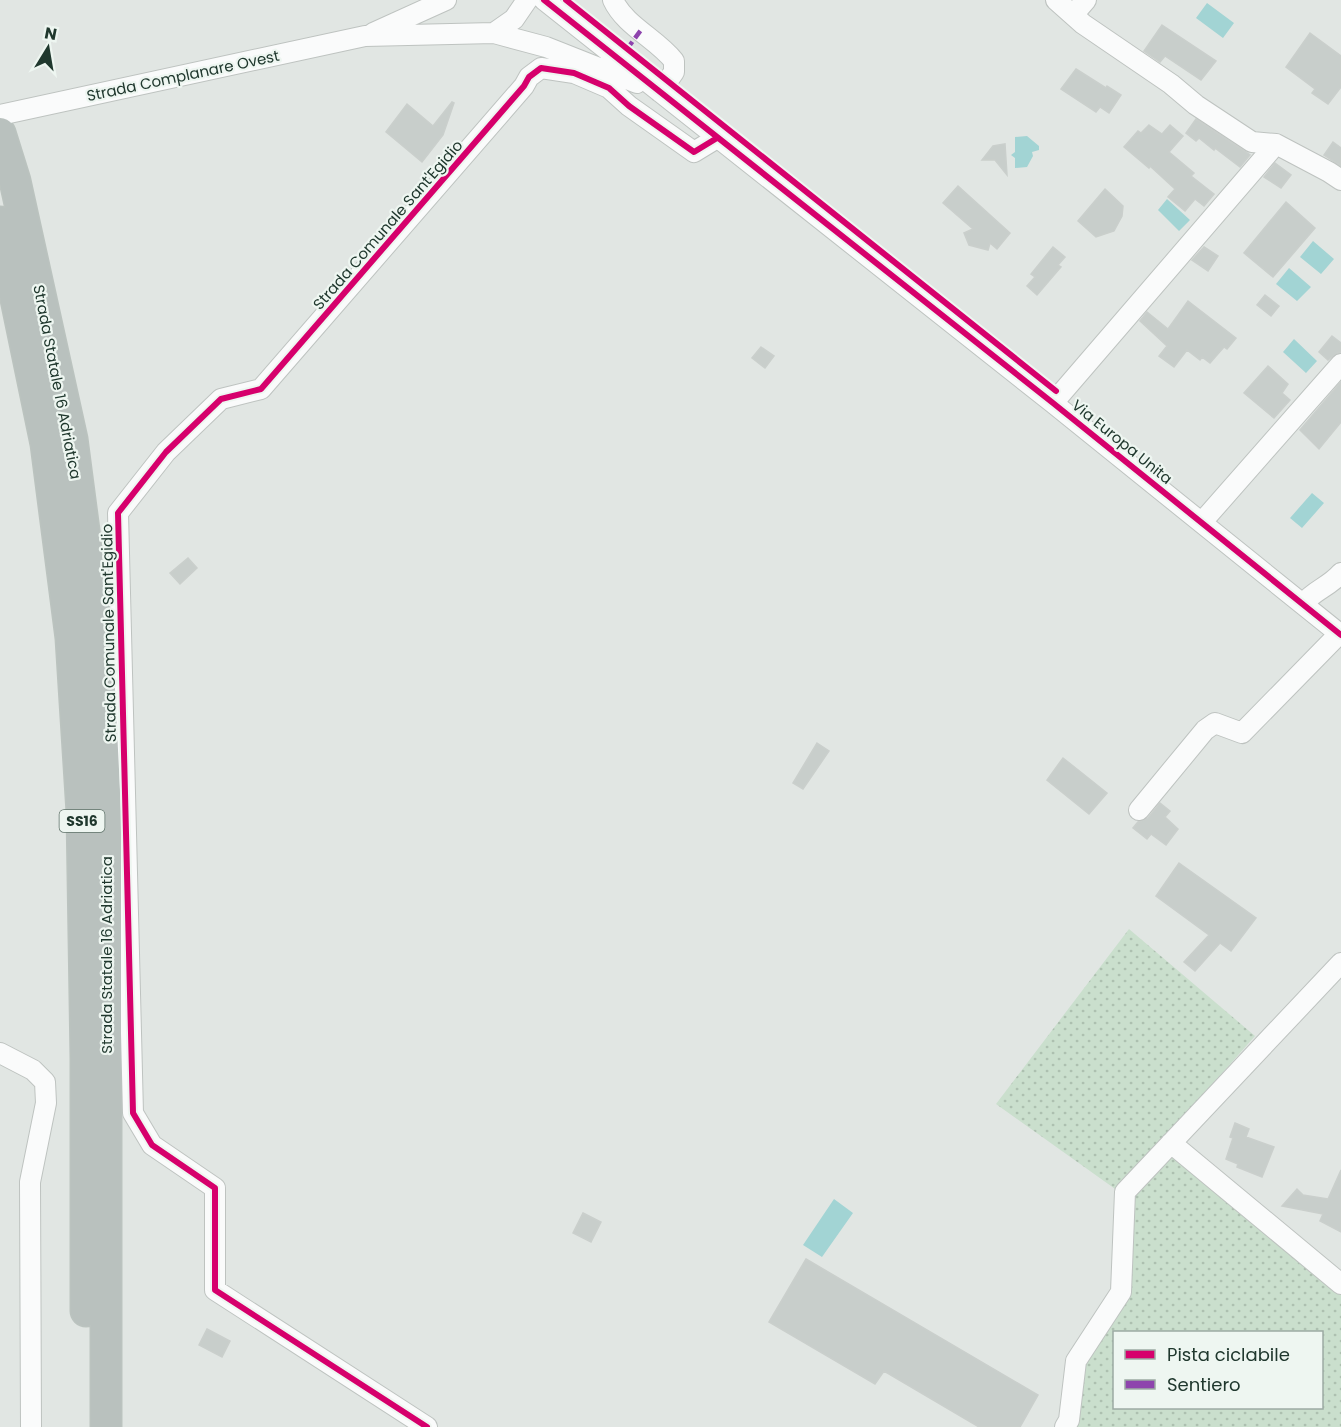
<svg xmlns="http://www.w3.org/2000/svg" width="1341" height="1427" font-family="Poppins,sans-serif">
	<style>
		.grass { fill: url(#grass-dots); fill-rule: evenodd }
		.water { fill: #a2d4d4 }
		.building { fill: #c8cecb; stroke: #cacfcc; stroke-width: 1.5 }
		.lines { fill: none; stroke-linecap: round; stroke-linejoin: round }
		.minor-casing { stroke: #bec3c0; stroke-width: 22 }
		.highway-casing { stroke: #bbc3bf; stroke-width: 33 }
		.minor { stroke: #fafbfb; stroke-width: 20 }
		.highway { stroke: #b9c1be; stroke-width: 30 }
		.quiet { stroke: #8e44ad; stroke-width: 4.5; stroke-dasharray: 9 4.5; stroke-linecap: butt }
		.cycleway-casing { stroke: #eef6f1; stroke-width: 10 }
		.cycleway { stroke: #d6006c; stroke-width: 6 }
		.labels { text-anchor: middle; stroke-width: 4.5; stroke-linejoin: round; paint-order: stroke }
		.shield { fill: #eef6f1; stroke: #5e7168; stroke-width: 1.5 }
		.shield-label { font-size: 14px; font-weight: bold; fill: #20382e }
		.street-label { font-size: 15px; fill: #20382e; stroke: #eef6f1 }
	</style>
	<defs>
		<pattern id="grass-dots" width="8" height="8" patternUnits="userSpaceOnUse" patternTransform="scale(1.5)"><rect width="8" height="8" fill="#cadfcd"/><path d="M2 2h.1M6 6h.1" fill="none" stroke="#adc0b0" stroke-width="1.8" stroke-linecap="round"/></pattern>
	</defs>
	<rect width="100%" height="100%" fill="#e1e6e3"/>
	<path class="grass" d="M 1129,929 L 1255,1036 L 1118,1191 L 996,1104 Z
		M 1171,1154 L 1341,1294 L 1341,1427 L 1076,1427 L 1085,1364 L 1130,1292 L 1134,1193 ZM 1114,1332 L 1322,1332 L 1322,1408 L 1114,1408 Z"/>
	<path class="water" d="M 1207,3 L 1234,23 L 1223,38 L 1196,18 Z
		M 1027,136 L 1039,146 L 1039,150 L 1032,152 L 1033,156 L 1027,167 L 1015,168 L 1015,158 L 1011,155 L 1015,152 L 1015,137 Z
		M 1167,199 L 1190,220 L 1179,231 L 1158,210 Z
		M 1313,241 L 1334,259 L 1321,274 L 1300,257 Z
		M 1289,268 L 1311,287 L 1297,301 L 1276,284 Z
		M 1294,339 L 1317,361 L 1306,373 L 1283,352 Z
		M 1312,493 L 1324,503 L 1302,528 L 1290,518 Z
		M 834,1199 L 853,1213 L 822,1257 L 803,1245 Z"/>
	<path class="building" d="M 1162,25 L 1216,61 L 1201,80 L 1165,56 L 1160,62 L 1144,51 Z
		M 1310,33 L 1341,56 L 1341,87 L 1328,104 L 1312,93 L 1315,89 L 1286,67 Z
		M 1076,69 L 1106,88 L 1107,86 L 1121,95 L 1109,113 L 1100,107 L 1096,112 L 1061,89 Z
		M 452,102 L 454,103 L 443,135 L 422,162 L 386,132 L 407,104 L 433,126 Z
		M 1196,119 L 1246,152 L 1250,155 L 1240,167 L 1215,148 L 1214,150 L 1199,138 L 1196,141 L 1186,133 Z
		M 1149,125 L 1162,134 L 1170,125 L 1183,136 L 1169,152 L 1194,173 L 1191,176 L 1214,194 L 1204,206 L 1195,199 L 1185,211 L 1168,197 L 1175,189 L 1150,166 L 1149,168 L 1124,147 L 1138,131 L 1141,133 Z
		M 1333,142 L 1341,148 L 1341,166 L 1324,155 Z
		M 1005,144 L 1007,175 L 995,160 L 982,160 L 993,146 Z
		M 1275,163 L 1291,175 L 1281,188 L 1264,177 Z
		M 958,186 L 1010,233 L 997,249 L 990,243 L 988,250 L 969,245 L 964,233 L 973,229 L 943,203 Z
		M 1105,189 L 1123,206 L 1122,216 L 1114,231 L 1096,237 L 1078,221 Z
		M 1286,202 L 1315,228 L 1273,277 L 1244,253 Z
		M 1053,247 L 1065,257 L 1058,265 L 1061,267 L 1037,295 L 1027,286 L 1035,277 L 1031,274 Z
		M 1204,247 L 1218,256 L 1208,271 L 1192,260 Z
		M 1265,295 L 1279,306 L 1271,316 L 1257,305 Z
		M 1188,301 L 1236,338 L 1227,349 L 1224,347 L 1210,363 L 1202,357 L 1200,360 L 1187,350 L 1174,367 L 1159,356 L 1167,346 L 1140,321 L 1147,312 L 1168,329 Z
		M 1332,336 L 1341,343 L 1341,352 L 1337,353 L 1328,360 L 1319,352 Z
		M 761,347 L 774,356 L 765,368 L 752,358 Z
		M 1268,366 L 1288,384 L 1282,393 L 1290,400 L 1274,418 L 1244,393 Z
		M 1341,382 L 1341,422 L 1319,449 L 1300,430 Z
		M 188,558 L 197,568 L 180,584 L 170,573 Z
		M 817,743 L 829,751 L 803,789 L 793,783 Z
		M 1063,758 L 1107,793 L 1089,814 L 1047,780 Z
		M 1160,803 L 1170,811 L 1165,817 L 1178,829 L 1166,845 L 1151,834 L 1147,839 L 1133,828 L 1138,822 L 1148,818 Z
		M 1179,863 L 1256,918 L 1231,951 L 1220,943 L 1195,971 L 1184,962 L 1209,935 L 1156,896 Z
		M 1235,1123 L 1249,1129 L 1246,1137 L 1274,1147 L 1262,1177 L 1237,1167 L 1238,1164 L 1226,1159 L 1233,1138 L 1230,1137 Z
		M 1341,1170 L 1341,1232 L 1320,1221 L 1323,1214 L 1282,1206 L 1297,1189 L 1303,1195 L 1328,1199 Z
		M 583,1213 L 601,1222 L 591,1242 L 573,1233 Z
		M 806,1259 L 1038,1395 L 1020,1427 L 979,1427 L 884,1371 L 875,1384 L 769,1322 Z
		M 207,1329 L 230,1341 L 222,1357 L 199,1345 Z"/>
	<g class="lines">
		<defs>
			<path id="minor" d="M 544,0 L 1053,403 L 1341,635
				M 613,0 C 625,26 657,39 674,61 L 674,72 L 660,92
				M 1056,0 L 1083,24 L 1171,84 L 1196,105 L 1252,142 L 1276,144 L 1329,172 L 1341,180
				M 1073,15 L 1086,0
				M 373,33 L 446,0
				M 494,33 L 514,19 L 527,0
				M 0,115 L 365,36 L 494,33 L 546,47 L 637,83
				M 1053,403 L 1276,144
				M 1202,522 L 1341,364
				M 1303,604 C 1314,590 1329,587 1341,573
				M 1139,810 L 1205,730 L 1215,723 L 1242,733 L 1339,634
				M 0,1053 L 33,1070 L 45,1082 L 46,1103 L 30,1182 L 31,1427
				M 1171,1143 L 1341,1284
				M 427,1427 L 215,1290 L 215,1188 L 152,1145 L 133,1113 L 118,513 L 166,452 L 221,399 L 261,389 L 524,86 L 529,77 L 541,68 L 574,73 L 609,88 L 629,106 L 694,152 L 717,138
				M 1065,1427 L 1069,1420 L 1076,1361 L 1121,1292 L 1125,1192 L 1341,963"/>
			<path id="highway" d="M 0,133 L 15,181 L 72,439 L 97,630 L 106,810 L 106,1427
				M 0,222 L 46,444 L 71,638 L 82,812 L 86,1058 L 86,1311"/>
		</defs>
		<use href="#minor" class="minor-casing"/>
		<use href="#highway" class="highway-casing"/>
		<use href="#minor" class="minor"/>
		<use href="#highway" class="highway"/>
		<path class="quiet" d="M 627,49 L 641,30"/>
		<defs>
			<path id="cycleway" d="M 544,0 L 1053,403 L 1341,635
				M 566,0 L 1056,391
				M 427,1427 L 215,1290 L 215,1188 L 152,1145 L 133,1113 L 118,513 L 166,452 L 221,399 L 261,389 L 524,86 L 529,77 L 541,68 L 574,73 L 609,88 L 629,106 L 694,152 L 717,138"/>
		</defs>
		<use href="#cycleway" class="cycleway-casing"/>
		<use href="#cycleway" class="cycleway"/>
	</g>
	<g class="labels">
		<rect class="shield" x="59.5" y="810" width="45" height="22" rx="4.5"/>
		<g class="shield-label">
			<text x="82" y="826">SS16</text>
		</g>
		<g class="street-label">
			<text transform="translate(183 76) rotate(-12)" y="5">Strada Complanare Ovest</text>
			<text transform="translate(388 225) rotate(-49)" y="5">Strada Comunale Sant'Egidio</text>
			<text transform="translate(57 382) rotate(79)" y="5">Strada Statale 16 Adriatica</text>
			<text transform="translate(1122 442) rotate(39)" y="5">Via Europa Unita</text>
			<text transform="translate(109 633) rotate(-91)" y="5">Strada Comunale Sant'Egidio</text>
			<text transform="translate(107 955) rotate(-90)" y="5">Strada Statale 16 Adriatica</text>
		</g>
	</g>
	<rect x="1113" y="1331" width="210" height="78" fill="#eef6f1" stroke="#9caaa3" stroke-width="1.5"/>
	<rect x="1125" y="1350" width="30" height="9" fill="#d6006c" stroke="#9caaa3" stroke-width="1.5"/>
	<text x="1167" y="1361" font-size="18" fill="#20382e">Pista ciclabile</text>
	<rect x="1125" y="1380" width="30" height="9" fill="#8e44ad" stroke="#9caaa3" stroke-width="1.5"/>
	<text x="1167" y="1391" font-size="18" fill="#20382e">Sentiero</text>
	<g transform="translate(48 48) rotate(11)" stroke="#eef6f1" stroke-width="4.5" paint-order="stroke">
	<path d="M0-4.5L10 22L0 15L-10 22Z" fill="#20382e"/>
	<text y="-9" font-size="16" font-weight="bold" text-anchor="middle" fill="#20382e">N</text>
	</g>
</svg>
